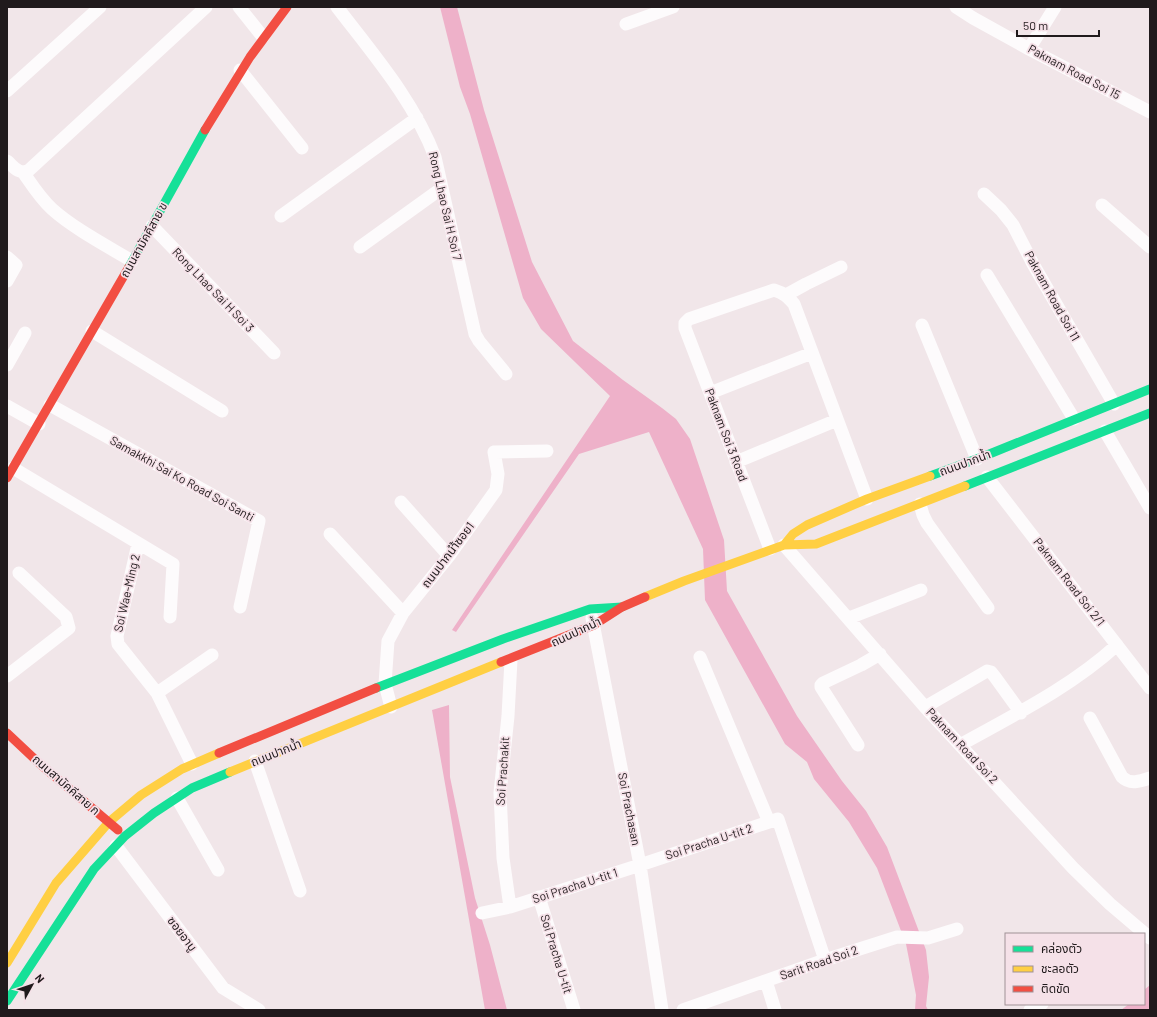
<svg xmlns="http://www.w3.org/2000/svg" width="1157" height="1017" font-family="Barlow,'Noto Sans Thai',sans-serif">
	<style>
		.water { fill: #eeb1c9 }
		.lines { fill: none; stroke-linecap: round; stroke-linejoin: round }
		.street { stroke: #fdfbfc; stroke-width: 13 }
		.fast { stroke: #16e098; stroke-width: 9 }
		.slow { stroke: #ffcf43; stroke-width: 9 }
		.jam { stroke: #f24e42; stroke-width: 9 }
		.labels { text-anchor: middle; stroke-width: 3.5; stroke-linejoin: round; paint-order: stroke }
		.street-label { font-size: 12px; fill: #201a1c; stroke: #f5e1e8 }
	</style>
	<rect width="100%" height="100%" fill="#f1e6e9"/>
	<path class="water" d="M 440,7 L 457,7 L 484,110 L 532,262 L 573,341 L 623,380 L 662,408 L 676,419 L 690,439 L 724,540 L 727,591 L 797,716 L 842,781 L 866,811 L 887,847 L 926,950 L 929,977 L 926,1006 L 928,1010 L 915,1010 L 916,995 L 906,944 L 877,868 L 849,822 L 814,779 L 807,762 L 785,744 L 705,600 L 703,549 L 649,432 L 579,454 L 456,632 L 452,630 L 610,396 L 541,329 L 523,298 L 470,114 L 460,87 Z
		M 449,705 L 450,777 L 475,898 L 490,945 L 507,1010 L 485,1010 L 432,710 Z
		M 1150,985 L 1150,1010 L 1121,1010 L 1129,1004 L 1144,1004 L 1144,990 Z"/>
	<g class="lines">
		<path class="street" d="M 239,7 L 263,37
			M 337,7 C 373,54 414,101 435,157 L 475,334 L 479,341 L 506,374
			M 956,7 L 973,18 L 1029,49 L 1150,112
			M 626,24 L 673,7
			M 1029,49 L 1055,7
			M 240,70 L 302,148
			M 7,91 L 100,7
			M 7,161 C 14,167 18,174 28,171 L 206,7
			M 23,172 C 32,185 40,198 52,209 C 73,228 107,246 132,261
			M 984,194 L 1001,210 L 1013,225 L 1033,264 L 1114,404
			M 1102,205 L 1150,247
			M 281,216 L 417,118
			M 152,226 L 274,353
			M 360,247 L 442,188
			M 7,257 L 16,265 L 7,281
			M 987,275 L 1074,419
			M 786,295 L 806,284 L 841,267
			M 922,325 L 977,459
			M 92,331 L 222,411
			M 7,365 L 25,333
			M 710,393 L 812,353
			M 50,405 L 259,521 L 240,607
			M 7,406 L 39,424
			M 1105,431 L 1150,508
			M 736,462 L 837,420
			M 13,468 L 173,564 L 170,617
			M 987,477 L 1150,688
			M 401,502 L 449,556
			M 920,504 L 923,515 L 927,523 L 988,608
			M 330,534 L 403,613
			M 138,544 L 117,636 L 118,644 L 157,693 L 192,764
			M 784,545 L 925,707 L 1073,868 L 1110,904 L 1150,938
			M 770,549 L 685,328 L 685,323 L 689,319 L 774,290 C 784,293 788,297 794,304 L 867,499
			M 592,618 L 640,865 L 662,1010
			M 849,618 L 921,590
			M 700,657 L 769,822
			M 7,676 L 69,628 L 66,617 L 19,573
			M 157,693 L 212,655
			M 391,707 L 385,684 L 388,641 L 403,613 L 449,556 L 496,490 L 498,474 L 494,452 L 547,451
			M 925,707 L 987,671 L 991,672 L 995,677 L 1021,713
			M 1090,718 L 1122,777 C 1130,785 1141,781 1150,778
			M 858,745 L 821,687 L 821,685 L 823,683 L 861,665 L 880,654
			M 960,745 C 1014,715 1071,687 1117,645
			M 255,761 L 300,891
			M 177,798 L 218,870
			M 116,846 L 223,988 L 259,1010
			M 539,897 L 574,1010
			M 510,907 L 503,858 L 500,793 L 508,716 L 511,660
			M 482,913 L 510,907 L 640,865 L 778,819 L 825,960
			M 766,981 L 775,1010
			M 683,1010 L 825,960 L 897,937 L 928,938 L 957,929
			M 1030,1010 L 1042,1004"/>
		<path class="fast" d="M 129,267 L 205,130
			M 930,476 L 982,457 L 1150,389
			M 965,486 L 1150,413
			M 376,688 L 503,639 L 590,609 L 622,607
			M 7,1001 L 94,869 L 125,836 L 154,813 L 192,788 L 230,772"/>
		<path class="slow" d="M 784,545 L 793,534 L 807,525 L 867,499 L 930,476
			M 645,597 L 684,581 L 784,545 L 816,544 L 965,486
			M 230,772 L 501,662
			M 7,963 L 56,883 L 109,822 L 141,795 L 182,769 L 219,753"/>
		<path class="jam" d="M 205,130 L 250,57 L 287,7
			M 7,478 L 129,267
			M 501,662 L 594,625 L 622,607 L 645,597
			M 7,733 L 40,764 L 118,830
			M 219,753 L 376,688"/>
	</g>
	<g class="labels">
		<g class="street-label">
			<text transform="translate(1074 72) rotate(28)" y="4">Paknam Road Soi 15</text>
			<text transform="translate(445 206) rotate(77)" y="4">Rong Lhao Sai H Soi 7</text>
			<text transform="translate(144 240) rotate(-61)" y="4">ถนนสามัคคีสาย ข</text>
			<text transform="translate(213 290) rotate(46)" y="4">Rong Lhao Sai H Soi 3</text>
			<text transform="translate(1052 296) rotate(61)" y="4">Paknam Road Soi 11</text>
			<text transform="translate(726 435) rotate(69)" y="4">Paknam Soi 3 Road</text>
			<text transform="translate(965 463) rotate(-20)" y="4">ถนนปากน้ำ</text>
			<text transform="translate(182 479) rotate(29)" y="4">Samakkhi Sai Ko Road Soi Santi</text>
			<text transform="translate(448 555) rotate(-53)" y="4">ถนนปากนำ้ซอย1</text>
			<text transform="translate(1069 582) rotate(52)" y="4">Paknam Road Soi 2/1</text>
			<text transform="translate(127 593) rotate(-77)" y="4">Soi Wae-Ming 2</text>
			<text transform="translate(576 632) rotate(-25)" y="4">ถนนปากน้ำ</text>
			<text transform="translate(962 746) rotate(47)" y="4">Paknam Road Soi 2</text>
			<text transform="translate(276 753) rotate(-22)" y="4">ถนนปากน้ำ</text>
			<text transform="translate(503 771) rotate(-86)" y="4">Soi Prachakit</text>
			<text transform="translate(66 785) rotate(41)" y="4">ถนนสามัคคีสาย ก</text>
			<text transform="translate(629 809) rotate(79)" y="4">Soi Prachasan</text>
			<text transform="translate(709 842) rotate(-18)" y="4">Soi Pracha U-tit 2</text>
			<text transform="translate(575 886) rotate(-18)" y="4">Soi Pracha U-tit 1</text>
			<text transform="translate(182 934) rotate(53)" y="4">ซอยอาบู</text>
			<text transform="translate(556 954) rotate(73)" y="4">Soi Pracha U-tit</text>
			<text transform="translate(819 963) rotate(-19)" y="4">Sarit Road Soi 2</text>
		</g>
	</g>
	<rect width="1157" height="1017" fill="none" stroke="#201a1c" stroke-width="16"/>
	<rect x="1005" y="933" width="140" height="72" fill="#f5e1e8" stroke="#a09196"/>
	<rect x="1013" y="946" width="20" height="6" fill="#16e098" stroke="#a09196"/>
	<text x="1041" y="953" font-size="12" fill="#201a1c">คล่องตัว</text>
	<rect x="1013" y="966" width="20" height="6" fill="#ffcf43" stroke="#a09196"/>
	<text x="1041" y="973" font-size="12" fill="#201a1c">ชะลอตัว</text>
	<rect x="1013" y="986" width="20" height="6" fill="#f24e42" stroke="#a09196"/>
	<text x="1041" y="993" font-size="12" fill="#201a1c">ติดขัด</text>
	<g transform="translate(32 985) rotate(50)" stroke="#f5e1e8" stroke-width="3" paint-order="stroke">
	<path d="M0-3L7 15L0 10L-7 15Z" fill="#201a1c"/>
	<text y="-6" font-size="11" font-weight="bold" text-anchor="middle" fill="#201a1c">N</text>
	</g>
	<path d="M1017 30v6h82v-6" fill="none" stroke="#201a1c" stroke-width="2"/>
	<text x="1023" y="30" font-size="12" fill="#201a1c" stroke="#f5e1e8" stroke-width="3" paint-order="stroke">50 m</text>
</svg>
